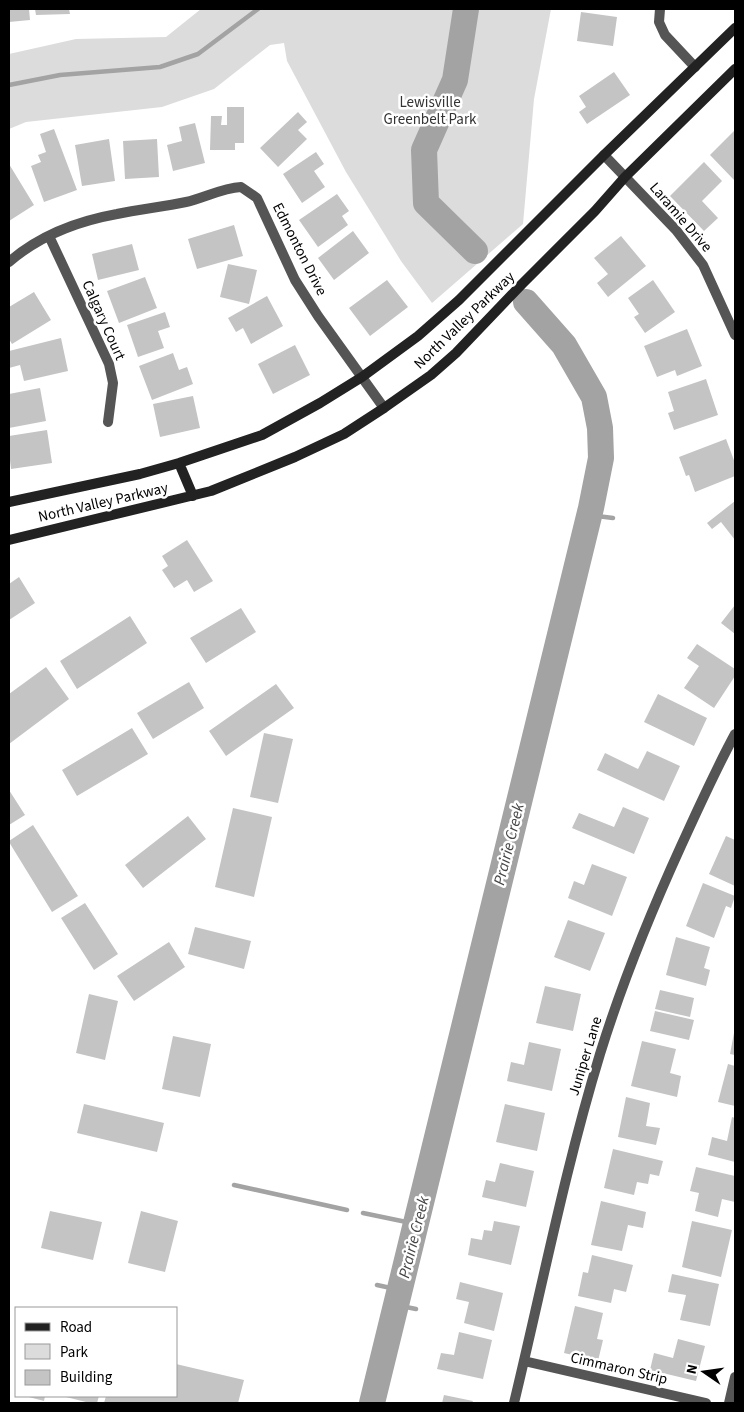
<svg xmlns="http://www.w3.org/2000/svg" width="744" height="1412" font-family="'Source Sans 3',sans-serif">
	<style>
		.green { fill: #dcdcdc }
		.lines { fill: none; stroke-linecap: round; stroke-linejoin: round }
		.stream { stroke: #a3a3a3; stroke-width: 4.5 }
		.river { stroke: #a3a3a3; stroke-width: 26 }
		.building { fill: #c4c4c4 }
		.street { stroke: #555; stroke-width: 10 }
		.secondary { stroke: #222; stroke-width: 10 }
		.labels { text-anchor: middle; stroke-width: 5; stroke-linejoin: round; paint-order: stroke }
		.park-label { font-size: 15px; fill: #333; stroke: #fff }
		.street-label { font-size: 15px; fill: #000; stroke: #fff }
		.water-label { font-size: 16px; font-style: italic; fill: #444; stroke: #fff }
	</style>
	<rect width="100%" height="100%" fill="#fff"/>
	<path class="green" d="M 201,9 L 551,9 L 534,99 L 523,224 L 432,303 L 401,261 L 346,172 L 287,61 L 284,43 L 270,45 L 214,89 L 162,107 L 26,122 L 9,129 L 9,54 L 76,39 L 166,37 Z"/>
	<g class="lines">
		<path class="stream" d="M 9,85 L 60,75 L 160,67 L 198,54 L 258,9
			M 589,513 L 597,516 L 613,518
			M 234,1185 L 347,1210
			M 363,1213 L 416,1224
			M 377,1285 L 400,1290
			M 396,1305 L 416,1309"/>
		<path class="river" d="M 466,9 L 455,80 L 424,150 L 426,203 L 475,251
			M 372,1403 L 591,508 L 601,458 L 600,428 L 594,397 L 564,345 L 526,302"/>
	</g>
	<path class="building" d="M 9,9 L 29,9 L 30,20 L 9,22 Z
		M 35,9 L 69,9 L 70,14 L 36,15 Z
		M 581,12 L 617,17 L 613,46 L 577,41 Z
		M 614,72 L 630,95 L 587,124 L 579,112 L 586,107 L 579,96 Z
		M 227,107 L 244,107 L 244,143 L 235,143 L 235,150 L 210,150 L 211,116 L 222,116 L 221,125 L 227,125 Z
		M 298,112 L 307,122 L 298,130 L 307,139 L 278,167 L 260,148 Z
		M 195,123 L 205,163 L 173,171 L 167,145 L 182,141 L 179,127 Z
		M 54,129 L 77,190 L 44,202 L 31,166 L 41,162 L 38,155 L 46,152 L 40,134 Z
		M 735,130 L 735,181 L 710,155 Z
		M 109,139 L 115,181 L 82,186 L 75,145 Z
		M 157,139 L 159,177 L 125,179 L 123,141 Z
		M 316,152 L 324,164 L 314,171 L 325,187 L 302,203 L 283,174 Z
		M 704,162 L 722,181 L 702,201 L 718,218 L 704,231 L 670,196 Z
		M 9,164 L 34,205 L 9,221 Z
		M 337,194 L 349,211 L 342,216 L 348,225 L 318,247 L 299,220 Z
		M 234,225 L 243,256 L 197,269 L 188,239 Z
		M 353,231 L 369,253 L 334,280 L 318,258 Z
		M 621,236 L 646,266 L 608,297 L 597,283 L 608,274 L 594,258 Z
		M 132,244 L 139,270 L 98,280 L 92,254 Z
		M 228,264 L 257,270 L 249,304 L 220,297 Z
		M 145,277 L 157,308 L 119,323 L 107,291 Z
		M 387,280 L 408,307 L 370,336 L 349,308 Z
		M 653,280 L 675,312 L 645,333 L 634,317 L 639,314 L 628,298 Z
		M 34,292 L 51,320 L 12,344 L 9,339 L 9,307 Z
		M 267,296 L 283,326 L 251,344 L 243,328 L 236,332 L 228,318 Z
		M 165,312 L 170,327 L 158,331 L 164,348 L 138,357 L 127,325 Z
		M 687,329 L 702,366 L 677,376 L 675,370 L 657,377 L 644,346 Z
		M 61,338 L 68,371 L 24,381 L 20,365 L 9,368 L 9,351 Z
		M 295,345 L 310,375 L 273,394 L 258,364 Z
		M 173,353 L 179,370 L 187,367 L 193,384 L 152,400 L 139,366 Z
		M 706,379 L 718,415 L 674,430 L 668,413 L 674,411 L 668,392 Z
		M 40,388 L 46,421 L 9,428 L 9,394 Z
		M 193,396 L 200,428 L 160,437 L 153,404 Z
		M 47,430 L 52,463 L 11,469 L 9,452 L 9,436 Z
		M 726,439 L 735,463 L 735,476 L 695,492 L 689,475 L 686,476 L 679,457 Z
		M 735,501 L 735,540 L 721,522 L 712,529 L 707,523 Z
		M 187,540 L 213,581 L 194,592 L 187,580 L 174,588 L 162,570 L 168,566 L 162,556 Z
		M 19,577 L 35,603 L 9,620 L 9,584 Z
		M 735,605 L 735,634 L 721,623 Z
		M 241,608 L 256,632 L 206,663 L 190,638 Z
		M 130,616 L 147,643 L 77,689 L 60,661 Z
		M 697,644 L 735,669 L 735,676 L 714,708 L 684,688 L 699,666 L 687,658 Z
		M 46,667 L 69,699 L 9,744 L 9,694 Z
		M 189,682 L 204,708 L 153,739 L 137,713 Z
		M 276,684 L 294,708 L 226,756 L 209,731 Z
		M 658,694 L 707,718 L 694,746 L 644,722 Z
		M 132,728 L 148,754 L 77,796 L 62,770 Z
		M 264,733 L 293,739 L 278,803 L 250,797 Z
		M 647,751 L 680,766 L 664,801 L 597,770 L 605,753 L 638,769 Z
		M 9,790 L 25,815 L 9,825 Z
		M 623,807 L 649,818 L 634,854 L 572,828 L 579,813 L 614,827 Z
		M 233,808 L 272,817 L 254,897 L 215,887 Z
		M 188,816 L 206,839 L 143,888 L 125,865 Z
		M 33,825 L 78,896 L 52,912 L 9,842 L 9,841 Z
		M 726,836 L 735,840 L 735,886 L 709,874 Z
		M 592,864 L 627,877 L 612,916 L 568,898 L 574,881 L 584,885 Z
		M 703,883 L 735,896 L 731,908 L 726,906 L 714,938 L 686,926 Z
		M 85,903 L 118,954 L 94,970 L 61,918 Z
		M 568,920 L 605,933 L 590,971 L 554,957 Z
		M 195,927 L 251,941 L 244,969 L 188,954 Z
		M 676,937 L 710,947 L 704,968 L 710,970 L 706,986 L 666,975 Z
		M 169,942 L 185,967 L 134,1001 L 117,976 Z
		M 545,986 L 581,994 L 573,1031 L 536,1023 Z
		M 660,990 L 694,998 L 690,1017 L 655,1009 Z
		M 89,994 L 118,1001 L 105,1060 L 76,1053 Z
		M 655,1011 L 694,1020 L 689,1040 L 650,1031 Z
		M 734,1033 L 735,1033 L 735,1055 L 730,1054 Z
		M 173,1036 L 211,1044 L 200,1097 L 162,1089 Z
		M 642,1041 L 676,1049 L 670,1073 L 681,1076 L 677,1097 L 631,1086 Z
		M 529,1042 L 561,1049 L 552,1091 L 507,1081 L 511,1062 L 524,1065 Z
		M 728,1064 L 735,1066 L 735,1106 L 718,1102 Z
		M 626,1097 L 650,1103 L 646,1126 L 660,1128 L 656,1145 L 618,1137 Z
		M 84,1104 L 164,1123 L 157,1152 L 77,1133 Z
		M 505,1104 L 545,1113 L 537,1151 L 496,1142 Z
		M 732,1117 L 735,1118 L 735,1162 L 708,1155 L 712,1137 L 727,1141 Z
		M 613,1149 L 663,1161 L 659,1176 L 650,1174 L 648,1184 L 637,1182 L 634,1195 L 604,1188 Z
		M 500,1163 L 534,1171 L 526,1207 L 482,1197 L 486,1180 L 495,1182 Z
		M 696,1167 L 735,1176 L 735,1202 L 722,1199 L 718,1217 L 695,1211 L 699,1193 L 690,1191 Z
		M 601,1201 L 646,1212 L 643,1228 L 628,1225 L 622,1251 L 591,1245 Z
		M 50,1211 L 102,1222 L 93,1260 L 41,1248 Z
		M 141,1211 L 178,1221 L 165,1272 L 128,1263 Z
		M 494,1221 L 520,1226 L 511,1265 L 468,1255 L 471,1238 L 482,1240 L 484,1230 L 492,1231 Z
		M 692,1221 L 732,1230 L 721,1277 L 682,1267 Z
		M 592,1255 L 633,1265 L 626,1292 L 614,1289 L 611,1303 L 578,1296 L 583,1272 L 588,1273 Z
		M 672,1274 L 719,1284 L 710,1326 L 680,1320 L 686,1295 L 668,1292 Z
		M 460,1282 L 503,1293 L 494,1331 L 464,1323 L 469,1302 L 456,1299 Z
		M 575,1306 L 603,1313 L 597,1339 L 603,1340 L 598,1361 L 564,1353 Z
		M 459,1332 L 492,1340 L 483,1379 L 437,1369 L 441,1353 L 454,1355 Z
		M 678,1339 L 705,1346 L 696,1381 L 650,1370 L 654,1353 L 673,1358 Z
		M 176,1364 L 244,1380 L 238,1403 L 104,1403 L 106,1396 L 176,1396 Z
		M 444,1395 L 473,1401 L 472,1403 L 442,1403 Z
		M 25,1396 L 45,1396 L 44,1401 Z
		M 62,1396 L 99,1396 L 97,1403 L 90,1403 Z"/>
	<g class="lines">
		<path class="street" d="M 660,9 L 659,22 L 665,35 L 695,67
			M 604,155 L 676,230 L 703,265 L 735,335
			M 49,236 L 109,364 L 113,383 L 108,422
			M 9,262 C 39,236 78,221 117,214 C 140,209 163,207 186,202 C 204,198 222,188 241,187 L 257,198 L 295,280 L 318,316 L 384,408
			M 524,1361 L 706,1403
			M 514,1403 C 542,1287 565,1169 600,1054 C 622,983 650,914 681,846 C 698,809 715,771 735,734
			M 729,1403 L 735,1377"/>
		<path class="secondary" d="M 179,463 L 193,496
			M 9,502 L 140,474 L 179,463 L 262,435 L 320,403 L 362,377 L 418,336 L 459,300 L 604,155 L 735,28
			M 9,540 L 211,491 L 295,457 L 344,434 L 384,408 L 431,375 L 456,353 L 522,284 L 595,211 L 625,177 L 735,69"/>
	</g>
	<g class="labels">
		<g class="park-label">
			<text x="430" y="107">Lewisville<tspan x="430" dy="17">Greenbelt Park</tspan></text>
		</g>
		<g class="street-label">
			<text transform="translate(681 217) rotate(49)" y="5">Laramie Drive</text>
			<text transform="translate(300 249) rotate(63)" y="5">Edmonton Drive</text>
			<text transform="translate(104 320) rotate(66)" y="5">Calgary Court</text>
			<text transform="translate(464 320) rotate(-44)" y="5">North Valley Parkway</text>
			<text transform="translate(103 502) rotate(-13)" y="5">North Valley Parkway</text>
			<text transform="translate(585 1056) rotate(-73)" y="5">Juniper Lane</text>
			<text transform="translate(619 1368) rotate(13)" y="5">Cimmaron Strip</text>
		</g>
		<g class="water-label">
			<text transform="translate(508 844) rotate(-76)" y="6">Prairie Creek</text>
			<text transform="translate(413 1237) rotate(-76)" y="6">Prairie Creek</text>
		</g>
	</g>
	<rect width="744" height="1412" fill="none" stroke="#000000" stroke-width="20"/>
	<rect x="15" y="1307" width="162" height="90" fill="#ffffff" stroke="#999999"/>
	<rect x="25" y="1323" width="25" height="8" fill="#222222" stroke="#999999"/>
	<text x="60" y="1332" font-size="15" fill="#000000">Road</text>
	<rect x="25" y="1344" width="25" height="15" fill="#dcdcdc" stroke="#999999"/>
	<text x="60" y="1357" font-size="15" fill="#000000">Park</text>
	<rect x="25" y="1370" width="25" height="15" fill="#c4c4c4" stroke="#999999"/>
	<text x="60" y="1382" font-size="15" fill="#000000">Building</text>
	<g transform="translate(704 1372) rotate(283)" stroke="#ffffff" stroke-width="4" paint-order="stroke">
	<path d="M0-4L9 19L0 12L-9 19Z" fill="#000000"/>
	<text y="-8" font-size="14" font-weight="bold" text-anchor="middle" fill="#000000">N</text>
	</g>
</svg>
